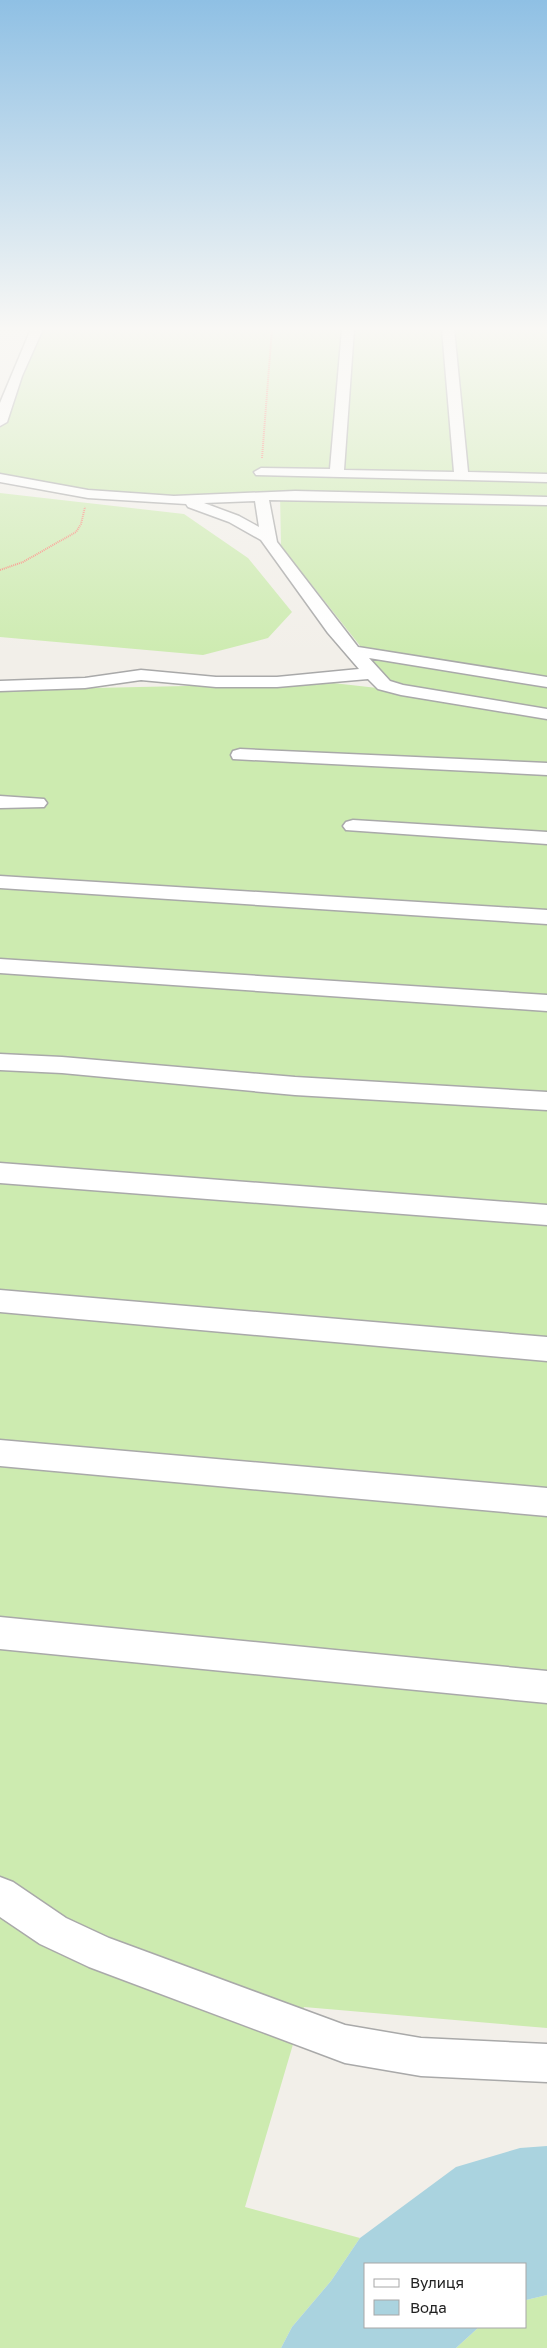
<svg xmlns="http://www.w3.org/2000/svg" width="547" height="2348" font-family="'Golos Text',sans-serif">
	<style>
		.grass { fill: #cdebb0 }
		.water { fill: #aad3df }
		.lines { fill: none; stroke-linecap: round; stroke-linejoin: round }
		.minor-casing { stroke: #a9a9a9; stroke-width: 3 }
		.path { stroke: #fa8072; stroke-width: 2; stroke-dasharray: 1 1; stroke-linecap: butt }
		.minor { fill: #fff; fill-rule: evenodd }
	</style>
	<rect width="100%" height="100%" fill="#f2efe9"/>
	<path class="grass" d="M 43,329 L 547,329 L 547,2028 L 304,2007 L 245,2207 L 360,2238 L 331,2281 L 292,2327 L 281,2348 L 0,2348 L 0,690 L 333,683 L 395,690 L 281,546 L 280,492 L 177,496 L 92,490 L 0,475 L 0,428 Z
		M 0,493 L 184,514 L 248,558 L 292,612 L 268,638 L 203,655 L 0,637 Z
		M 547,2295 L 547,2348 L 456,2348 L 479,2327 L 526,2327 L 526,2300 Z"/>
	<path class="water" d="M 547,2146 L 547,2295 L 526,2300 L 526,2264 L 366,2264 L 366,2327 L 479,2327 L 456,2348 L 281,2348 L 292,2327 L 331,2281 L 360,2238 L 456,2167 L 520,2148 Z"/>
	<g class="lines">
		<defs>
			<path id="minor" d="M 31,329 L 43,329 L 22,376 L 7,422 L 0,426 L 0,403 Z
				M 342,329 L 354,329 L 344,470 L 454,472 L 442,329 L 454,329 L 468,472 L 547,474 L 547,482 L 256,475 L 254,472 L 261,468 L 330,469 Z
				M 0,474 L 88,490 L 174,496 L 295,491 L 547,497 L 547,505 L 269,500 L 277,542 L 358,647 L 547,677 L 547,687 L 369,658 L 390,681 L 403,685 L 547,709 L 547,719 L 401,695 L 378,689 L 368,679 L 277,687 L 216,687 L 141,680 L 85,688 L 0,691 L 0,681 L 85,678 L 141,670 L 216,677 L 277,677 L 359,669 L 328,633 L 261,540 L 229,522 L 188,507 L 186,504 L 88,498 L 0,482 ZM 255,501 L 259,527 L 239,516 L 204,503 Z
				M 240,749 L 547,763 L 547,775 L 233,759 L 231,755 L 233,751 Z
				M 0,796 L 44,799 L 47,803 L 44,807 L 0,808 Z
				M 353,820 L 547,832 L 547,844 L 346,830 L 343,826 L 346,822 Z
				M 0,876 L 547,910 L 547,924 L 0,888 Z
				M 0,959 L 547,995 L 547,1011 L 0,973 Z
				M 0,1054 L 62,1057 L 295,1077 L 547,1092 L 547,1110 L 295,1095 L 62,1073 L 0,1070 Z
				M 0,1163 L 547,1205 L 547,1225 L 0,1183 Z
				M 0,1290 L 547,1337 L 547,1361 L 0,1312 Z
				M 0,1440 L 547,1488 L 547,1516 L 0,1466 Z
				M 0,1617 L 547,1671 L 547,1703 L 0,1649 Z
				M 0,1877 L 13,1882 L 66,1918 L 109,1938 L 345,2025 L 421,2038 L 547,2044 L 547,2082 L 421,2076 L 345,2063 L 89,1967 L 40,1944 L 0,1917 Z"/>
		</defs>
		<use href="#minor" class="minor-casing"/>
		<path class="path" d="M 262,458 L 272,329
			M 0,570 L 23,562 L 76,532 L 81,524 L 85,507"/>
		<use href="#minor" class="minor"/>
	</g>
	<linearGradient id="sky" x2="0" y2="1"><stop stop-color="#8fc0e4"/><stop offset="0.5" stop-color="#f9f8f5"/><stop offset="1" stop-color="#f9f8f5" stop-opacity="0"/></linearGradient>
	<rect width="547" height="657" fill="url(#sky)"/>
	<rect x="364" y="2263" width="162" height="65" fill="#ffffff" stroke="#a7a7a7"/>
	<rect x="374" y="2279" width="25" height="8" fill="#ffffff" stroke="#a7a7a7"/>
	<text x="410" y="2288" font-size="15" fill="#222222">Вулиця</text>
	<rect x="374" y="2300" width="25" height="15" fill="#aad3df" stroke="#a7a7a7"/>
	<text x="410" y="2313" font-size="15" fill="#222222">Вода</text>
</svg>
